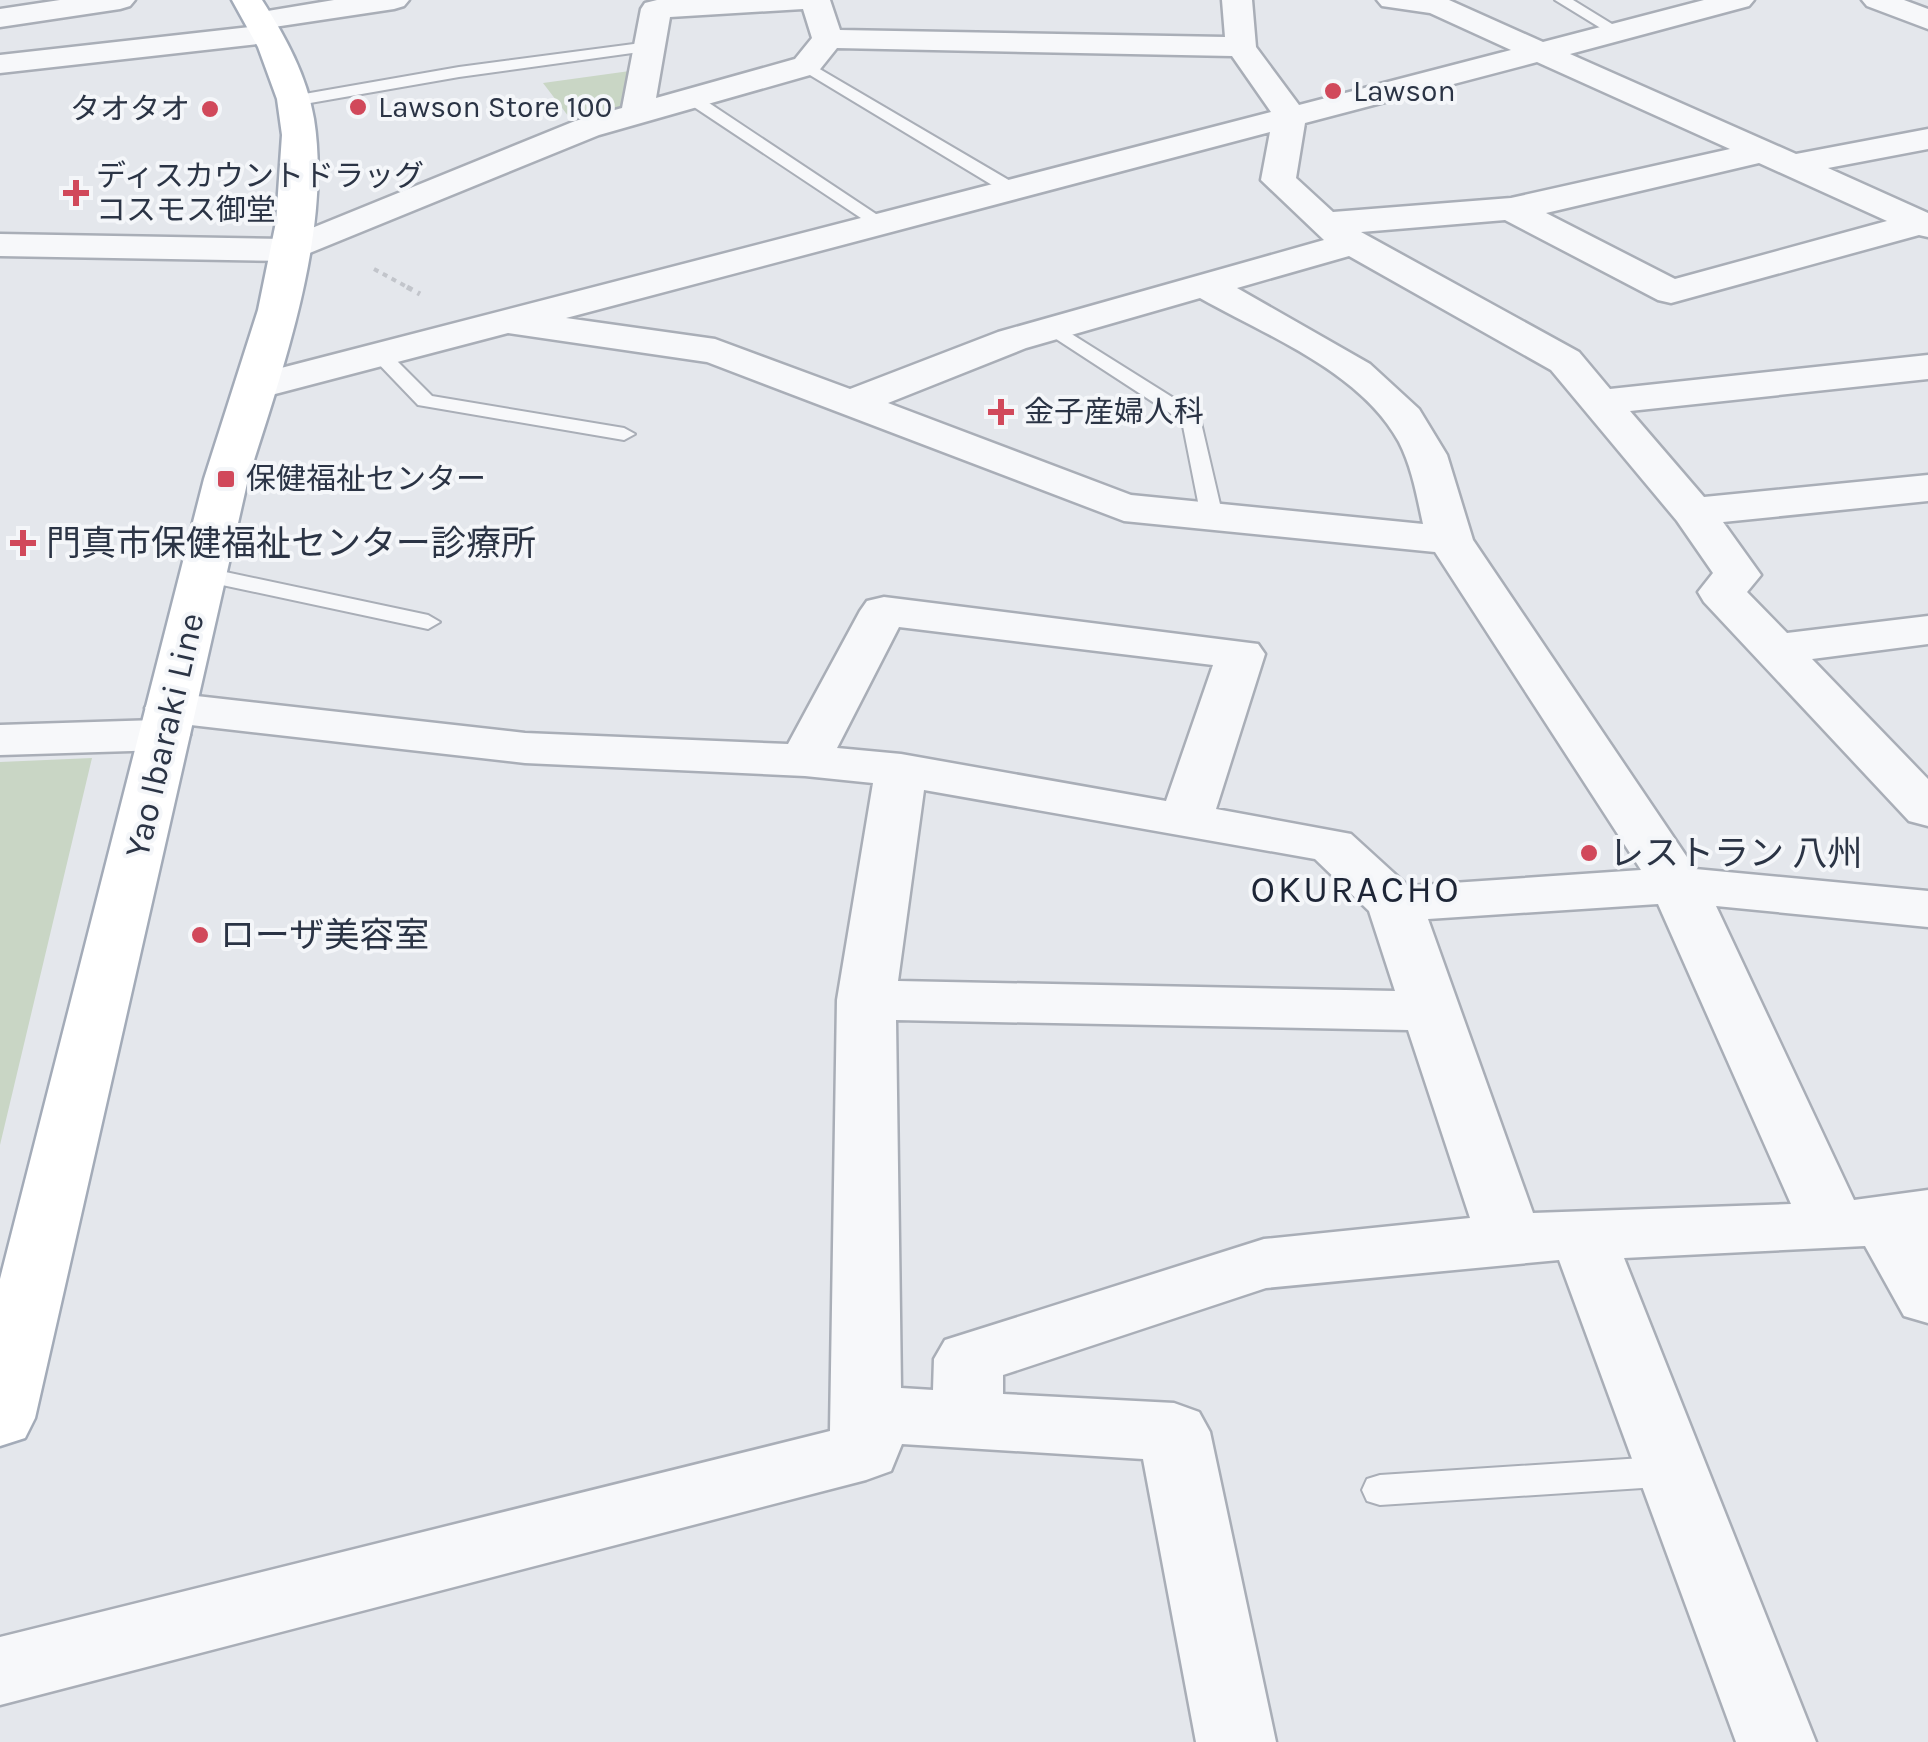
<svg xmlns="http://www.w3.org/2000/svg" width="1928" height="1742" font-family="Karla,'Noto Sans JP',sans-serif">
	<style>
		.green { fill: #c9d6c5 }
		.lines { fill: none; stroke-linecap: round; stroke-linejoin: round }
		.service-casing { stroke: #a9aeb7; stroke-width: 4 }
		.minor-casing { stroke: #a9aeb7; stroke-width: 5 }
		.primary-casing { stroke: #a3abb8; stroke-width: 5 }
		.path-far1 { stroke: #c2c5cb; stroke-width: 4; stroke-dasharray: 5 5; stroke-linecap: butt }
		.path { stroke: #c2c5cb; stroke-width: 5; stroke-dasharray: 6 6; stroke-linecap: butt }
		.service { fill: #f7f8fa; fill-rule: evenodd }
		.minor { fill: #f7f8fa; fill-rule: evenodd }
		.primary { fill: #fff; fill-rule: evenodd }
		.poi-dot { fill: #d1495b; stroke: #f4f6f9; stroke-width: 4 }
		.labels { text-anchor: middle; stroke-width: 8; stroke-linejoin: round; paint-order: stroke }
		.far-poi-label { font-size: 30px; fill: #2b3445; stroke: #f4f6f9; text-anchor: start }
		.poi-label { font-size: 35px; fill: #2b3445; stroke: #f4f6f9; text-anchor: start }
		.street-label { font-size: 35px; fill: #2b3445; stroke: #f4f6f9 }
		.neighbourhood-label { font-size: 38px; letter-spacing: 2.5px; fill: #1d2536; stroke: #f4f6f9 }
	</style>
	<rect width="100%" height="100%" fill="#e4e7ec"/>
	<path class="green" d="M 637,70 L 628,115 L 575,125 L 543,83 Z
		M 92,758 L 0,1145 L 0,762 Z"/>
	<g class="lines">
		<defs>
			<path id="service" d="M 1555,0 L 1573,0 L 1625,32 L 1612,35 Z
				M 649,42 L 654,44 L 654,50 L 459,77 L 293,106 L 285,101 L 293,96 L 459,67 Z
				M 806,61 L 1019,186 L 1022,190 L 1007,194 L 800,69 L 800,63 Z
				M 694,95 L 700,97 L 891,224 L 882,229 L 876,228 L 688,103 L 686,100 Z
				M 1054,323 L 1199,414 L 1223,517 L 1220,522 L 1212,524 L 1201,517 L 1182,421 L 1047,333 L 1044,329 Z
				M 381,350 L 388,352 L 432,396 L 624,428 L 635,434 L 624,440 L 418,405 L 371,356 Z
				M 202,567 L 428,615 L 440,622 L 428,629 L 194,579 L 190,574 L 194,569 Z
				M 1673,1456 L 1686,1461 L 1691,1471 L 1686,1481 L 1673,1486 L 1380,1505 L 1367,1501 L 1362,1490 L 1367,1479 L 1380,1475 Z"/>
			<path id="minor" d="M 60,0 L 135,0 L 130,6 L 120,9 L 0,27 L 0,9 Z
				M 334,0 L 409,0 L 404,6 L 394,9 L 274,27 L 281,34 L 277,40 L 266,43 L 0,73 L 0,55 L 250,27 L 245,20 L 249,14 Z
				M 657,0 L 830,0 L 840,30 L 1225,37 L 1222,0 L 1252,0 L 1256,47 L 1299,105 L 1511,50 L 1430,13 L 1382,6 L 1377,0 L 1449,0 L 1543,42 L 1704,0 L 1754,0 L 1749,6 L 1570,54 L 1796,154 L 1928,129 L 1928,149 L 1828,168 L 1928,213 L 1928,237 L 1919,235 L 1671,303 L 1658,300 L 1505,220 L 1361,232 L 1579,352 L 1610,389 L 1928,355 L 1928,379 L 1630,411 L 1704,497 L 1928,475 L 1928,501 L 1723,522 L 1761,575 L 1747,592 L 1787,633 L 1928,616 L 1928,644 L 1812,659 L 1928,779 L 1928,826 L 1909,821 L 1704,602 L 1698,592 L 1713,573 L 1677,521 L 1551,370 L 1349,256 L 1237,288 L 1370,364 L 1419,409 L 1447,455 L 1473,540 L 1695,869 L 1928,891 L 1928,927 L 1716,906 L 1854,1200 L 1928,1190 L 1928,1323 L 1904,1316 L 1865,1246 L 1624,1258 L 1816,1742 L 1736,1742 L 1559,1260 L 1266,1288 L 1003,1375 L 1003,1394 L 1174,1403 L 1199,1412 L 1210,1432 L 1276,1742 L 1196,1742 L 1143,1459 L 902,1444 L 891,1471 L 866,1480 L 0,1705 L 0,1637 L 830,1431 L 837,1000 L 873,783 L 805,776 L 525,763 L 182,724 L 190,735 L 182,746 L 164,750 L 0,755 L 0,725 L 157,720 L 145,708 L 152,697 L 170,693 L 525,733 L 788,744 L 860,611 L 867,601 L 884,597 L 1258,644 L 1265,654 L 1216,809 L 1351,834 L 1408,886 L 1641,870 L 1435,552 L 1124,521 L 707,362 L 508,333 L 256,399 L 242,396 L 236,387 L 242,378 L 1271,112 L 1232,56 L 837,48 L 817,73 L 599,135 L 290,261 L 0,256 L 0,234 L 285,239 L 575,121 L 622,108 L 641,9 L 645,3 ZM 803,9 L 812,38 L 795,59 L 656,98 L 670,17 ZM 1537,62 L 1730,149 L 1511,198 L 1333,212 L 1296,178 L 1305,123 ZM 1270,132 L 1261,180 L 1324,240 L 998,332 L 850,389 L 715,339 L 566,318 ZM 1759,163 L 1887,221 L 1675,279 L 1546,213 ZM 1200,298 C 1267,336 1360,371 1399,442 C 1412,467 1417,497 1423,524 L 1131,495 L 888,403 L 1026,348 ZM 899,627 L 1213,665 L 1166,801 L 901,754 L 837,748 ZM 924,790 L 1315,859 L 1369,911 L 1395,991 L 898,981 ZM 1658,904 L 1791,1204 L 1533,1213 L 1428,919 ZM 896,1020 L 1408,1030 L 1470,1218 L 1264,1239 L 945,1340 L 934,1359 L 933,1390 L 901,1388 Z
				M 1862,0 L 1904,0 L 1928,9 L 1928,29 L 1867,6 Z"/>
			<path id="primary" d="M 232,0 L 262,0 C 285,36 307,76 314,119 C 332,233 282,371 248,479 L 35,1418 L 25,1438 L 0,1446 L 0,1279 L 204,479 L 258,310 L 276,222 L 282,135 L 277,99 L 258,47 Z"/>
		</defs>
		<use href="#service" class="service-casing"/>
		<use href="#minor" class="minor-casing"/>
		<use href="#primary" class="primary-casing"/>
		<path class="path-far1" d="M 374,269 L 411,289"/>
		<path class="path" d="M 407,287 L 420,294"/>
		<use href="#service" class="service"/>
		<use href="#minor" class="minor"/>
		<use href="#primary" class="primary"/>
	</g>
	<g class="poi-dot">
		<circle cx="1333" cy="91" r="10"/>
		<circle cx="358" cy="107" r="10"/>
		<circle cx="210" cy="109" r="10"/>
		<path d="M71 178h10v10h10v10h-10v10h-10v-10h-10v-10h10z"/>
		<path d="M996 397h10v10h10v10h-10v10h-10v-10h-10v-10h10z"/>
		<rect x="216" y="469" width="20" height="20" rx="5"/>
		<path d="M18 528h10v10h10v10h-10v10h-10v-10h-10v-10h10z"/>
		<circle cx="1589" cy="853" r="10"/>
		<circle cx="200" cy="935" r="10"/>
	</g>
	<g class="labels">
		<g class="far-poi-label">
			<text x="1353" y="101">Lawson</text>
			<text x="378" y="117">Lawson Store 100</text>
			<text x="190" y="119" text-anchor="end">タオタオ</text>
			<text x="96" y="186">ディスカウントドラッグ<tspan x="96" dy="34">コスモス御堂</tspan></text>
			<text x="1024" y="422">金子産婦人科</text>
			<text x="246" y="489">保健福祉センター</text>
		</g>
		<g class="poi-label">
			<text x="46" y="555">門真市保健福祉センター診療所</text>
			<text x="1609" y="865">レストラン 八州</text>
			<text x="220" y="947">ローザ美容室</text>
		</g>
		<g class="street-label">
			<text transform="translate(164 735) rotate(-77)" y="12">Yao Ibaraki Line</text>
		</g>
		<g class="neighbourhood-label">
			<text x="1356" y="902">OKURACHO</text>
		</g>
	</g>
</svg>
